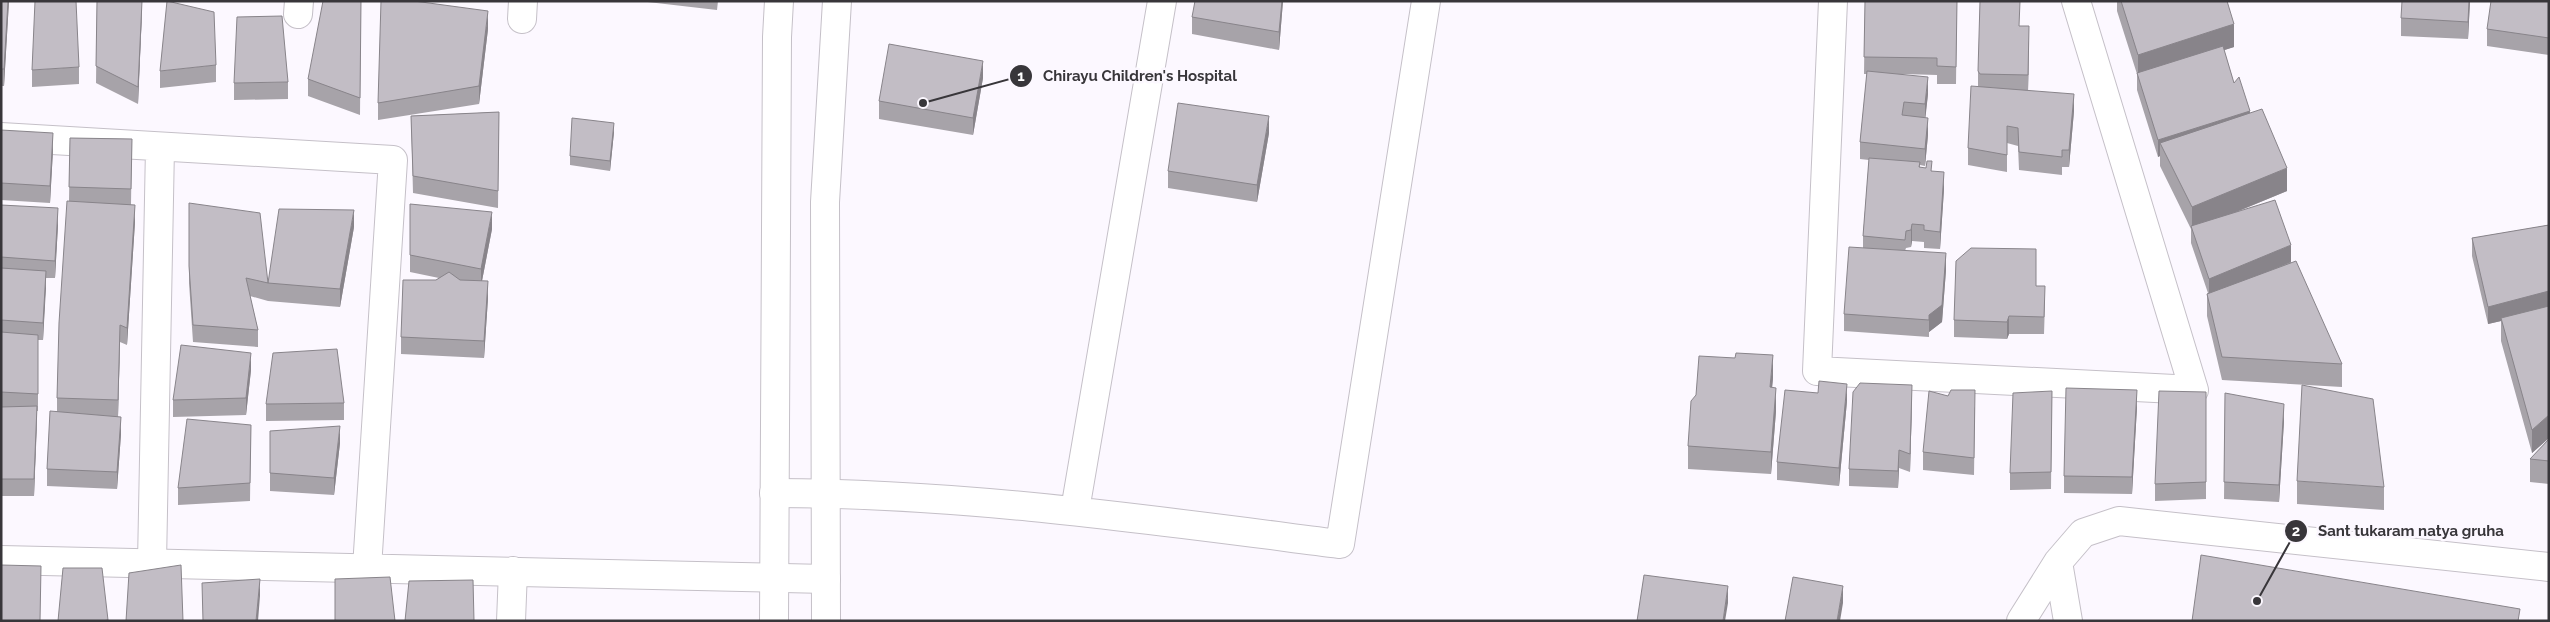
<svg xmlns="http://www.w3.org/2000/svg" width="2550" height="622" font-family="Raleway,sans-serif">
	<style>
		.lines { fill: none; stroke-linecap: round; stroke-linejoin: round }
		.minor-casing { stroke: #c5c0c8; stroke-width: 30 }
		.tertiary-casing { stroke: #c5c0c8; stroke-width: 30 }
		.minor { stroke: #fff; stroke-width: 28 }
		.tertiary { stroke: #fff; stroke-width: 28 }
		.wall { fill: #a7a3a9 }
		.shaded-wall { fill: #88848a }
		.building { fill: #c2bdc5; stroke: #88848a }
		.leader { fill: none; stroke: #38363a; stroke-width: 2 }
		.callout-dot { fill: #38363a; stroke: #fcf8ff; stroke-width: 2 }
		.mark-label { font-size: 15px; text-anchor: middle; font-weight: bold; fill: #fff }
		.callout-label { font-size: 15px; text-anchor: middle; font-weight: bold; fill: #38363a; stroke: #fcf8ff; stroke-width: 5; stroke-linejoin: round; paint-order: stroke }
	</style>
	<rect width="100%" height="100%" fill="#fcf8ff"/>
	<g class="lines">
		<defs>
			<path id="minor" d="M 1833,1 L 1817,371 L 2194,390 L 2076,1
				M 298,14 L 299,1
				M 522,19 L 523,1
				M 1,137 L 393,160 L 367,568
				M 774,493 C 963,493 1152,520 1340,544 L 1426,1
				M 1075,510 L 1162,1
				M 1,560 L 826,579
				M 2058,562 L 2068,621
				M 152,563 L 160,147
				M 511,621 L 513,571
				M 2021,621 L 2058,562 L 2083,533 L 2119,521 L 2549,567"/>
			<path id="tertiary" d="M 774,621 L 777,37 L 779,1
				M 826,621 L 825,202 L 837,1"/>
		</defs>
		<use href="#minor" class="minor-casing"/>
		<use href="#tertiary" class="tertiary-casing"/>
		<use href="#minor" class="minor"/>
		<use href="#tertiary" class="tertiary"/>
	</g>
	<path class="wall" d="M 1,1 L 9,1 L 4,86 L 1,86 Z
		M 97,1 L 142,12 L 138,104 L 96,83 Z
		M 361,1 L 360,115 L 308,96 L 308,79 Z
		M 639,1 L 718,1 L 717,10 Z
		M 1283,1 L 1279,50 L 1192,34 L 1192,17 Z
		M 1865,1 L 1957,1 L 1956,84 L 1937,84 L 1937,75 L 1902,74 L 1928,94 L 1925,118 L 1928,135 L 1925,166 L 1920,165 L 1920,167 L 1932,171 L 1944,189 L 1940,249 L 1924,248 L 1924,242 L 1912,241 L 1911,247 L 1906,248 L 1905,251 L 1946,270 L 1942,322 L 1929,332 L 1929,337 L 1844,331 L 1844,314 L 1863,248 L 1863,236 L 1869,160 L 1860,159 L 1860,142 L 1867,74 L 1864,74 Z
		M 2117,1 L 2227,1 L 2234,47 L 2224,50 L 2234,83 L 2250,113 L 2287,191 L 2239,211 L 2291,262 L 2342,364 L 2342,387 L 2222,380 L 2207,316 L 2207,294 L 2208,293 L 2191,243 L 2191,229 L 2160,166 L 2160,156 L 2158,157 L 2137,90 L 2137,74 L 2117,11 Z
		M 2470,1 L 2468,39 L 2401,36 L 2401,18 Z
		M 2549,1 L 2549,55 L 2487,46 L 2487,29 Z
		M 2020,26 L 2029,43 L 2028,90 L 2074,111 L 2069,167 L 2062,167 L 2062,175 L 2019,170 L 2018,146 L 2007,143 L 2007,172 L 1968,165 L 1968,148 L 1978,86 L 1978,71 Z
		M 488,29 L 479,104 L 378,120 L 378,103 Z
		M 216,65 L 216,82 L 160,88 L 160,71 Z
		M 79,67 L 79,84 L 32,87 L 32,70 Z
		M 983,78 L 973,135 L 879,119 L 879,101 Z
		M 288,82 L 288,99 L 234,100 L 234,83 Z
		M 499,112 L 498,208 L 413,193 L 411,116 Z
		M 1,130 L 53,150 L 50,203 L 1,200 Z
		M 614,132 L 610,171 L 570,165 L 570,156 Z
		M 1269,133 L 1257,202 L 1168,188 L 1168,171 Z
		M 70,138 L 132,139 L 131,204 L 135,222 L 127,345 L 120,342 L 118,416 L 121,434 L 117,489 L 47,486 L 47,469 L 57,412 L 57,398 L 69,201 Z
		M 189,203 L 268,283 L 354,227 L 340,307 L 268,301 L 250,296 L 258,330 L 258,347 L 193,342 L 189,283 Z
		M 410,204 L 492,229 L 482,281 L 488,298 L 484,358 L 401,354 L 401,337 L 436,280 L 439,278 L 410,272 Z
		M 1,205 L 58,225 L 55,278 L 46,278 L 43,340 L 38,340 L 38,411 L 37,411 L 34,496 L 1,496 Z
		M 2549,225 L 2549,438 L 2532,453 L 2501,341 L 2501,321 L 2488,324 L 2472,256 L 2472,238 Z
		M 2036,286 L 2045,303 L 2044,334 L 2009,334 L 2007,339 L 1954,337 L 1954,320 Z
		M 251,370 L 246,415 L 173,417 L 173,400 Z
		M 1773,378 L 1772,387 L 1776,411 L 1771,474 L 1688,469 L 1688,446 Z
		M 2052,391 L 2051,489 L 2010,490 L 2010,473 Z
		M 2206,392 L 2206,499 L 2155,501 L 2155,484 Z
		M 2225,393 L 2284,421 L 2279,502 L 2224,499 Z
		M 1847,401 L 1839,486 L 1777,480 L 1777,462 Z
		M 1912,402 L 1910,472 L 1899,468 L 1898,488 L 1849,486 L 1849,469 Z
		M 344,403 L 344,420 L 266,421 L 266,404 Z
		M 1975,407 L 1974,475 L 1923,470 L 1923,452 Z
		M 2137,407 L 2132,494 L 2064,493 L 2064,476 Z
		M 251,425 L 250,501 L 178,505 L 178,488 Z
		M 270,431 L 340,443 L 334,495 L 270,491 Z
		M 2549,439 L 2549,484 L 2530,482 L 2530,459 Z
		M 2297,481 L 2384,487 L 2384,510 L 2297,504 Z"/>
	<path class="shaded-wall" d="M 8,1 L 9,1 L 4,86 L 4,69 Z
		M 142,1 L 142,12 L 138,104 L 138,87 Z
		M 1282,1 L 1283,1 L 1279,50 L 1279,32 Z
		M 2469,1 L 2470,1 L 2468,39 L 2468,22 Z
		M 488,11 L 488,29 L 479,104 L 479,86 Z
		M 2234,24 L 2234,47 L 2138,78 L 2138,55 Z
		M 2029,26 L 2029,43 L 2028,92 L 2028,75 Z
		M 983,61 L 983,78 L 973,135 L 973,118 Z
		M 1928,77 L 1928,94 L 1925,122 L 1925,104 Z
		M 2074,94 L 2074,111 L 2069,167 L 2069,150 Z
		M 2250,111 L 2250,128 L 2160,143 L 2160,156 L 2158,157 L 2158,140 Z
		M 1269,116 L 1269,133 L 1257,202 L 1257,185 Z
		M 1928,118 L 1928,135 L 1925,166 L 1925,149 Z
		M 614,123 L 614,132 L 610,171 L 610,161 Z
		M 53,133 L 53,150 L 50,203 L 50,186 Z
		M 2287,168 L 2287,191 L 2192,230 L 2192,207 Z
		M 1944,172 L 1944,189 L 1940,249 L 1940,232 Z
		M 135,205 L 135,222 L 127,345 L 127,328 Z
		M 58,208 L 58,225 L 55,278 L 55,261 Z
		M 354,210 L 354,227 L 340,307 L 340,289 Z
		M 492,212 L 492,229 L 481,286 L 481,269 Z
		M 1912,224 L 1912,241 L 1911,247 L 1911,230 Z
		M 2291,245 L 2291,262 L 2209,296 L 2209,279 Z
		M 1946,253 L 1946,270 L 1942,322 L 1929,332 L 1929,337 L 1929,315 Z
		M 46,271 L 46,288 L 43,340 L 43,323 Z
		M 488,281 L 488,298 L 484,358 L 484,341 Z
		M 2549,291 L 2549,308 L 2501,318 L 2501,321 L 2488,324 L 2488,307 Z
		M 2009,316 L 2009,334 L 2007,339 L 2007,322 Z
		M 120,325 L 120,342 L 118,417 L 118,400 Z
		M 251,353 L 251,370 L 246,415 L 246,398 Z
		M 1773,355 L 1773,378 L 1770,410 L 1770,387 Z
		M 1847,384 L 1847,401 L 1839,486 L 1839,468 Z
		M 1912,385 L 1912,402 L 1910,472 L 1910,454 Z
		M 1776,388 L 1776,411 L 1771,474 L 1771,452 Z
		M 2137,390 L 2137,407 L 2132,494 L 2132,477 Z
		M 2284,404 L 2284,421 L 2279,502 L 2279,485 Z
		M 37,406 L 37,423 L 34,496 L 34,479 Z
		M 2549,415 L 2549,438 L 2532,453 L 2532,430 Z
		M 121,417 L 121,434 L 117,489 L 117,472 Z
		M 340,426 L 340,443 L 334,495 L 334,478 Z
		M 1899,450 L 1899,468 L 1898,488 L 1898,471 Z
		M 260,579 L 260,596 L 258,621 L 256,621 Z
		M 1728,586 L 1728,603 L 1725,621 L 1723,621 Z
		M 1843,586 L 1843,603 L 1840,621 L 1837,621 Z"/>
	<path class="building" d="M 1,1 L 8,1 L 4,69 L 1,69 Z
		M 35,1 L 76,1 L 79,67 L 32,70 Z
		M 97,1 L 142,1 L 138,87 L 96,66 Z
		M 167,1 L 214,12 L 216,65 L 160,71 Z
		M 323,1 L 361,1 L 360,98 L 308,79 Z
		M 381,1 L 414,1 L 488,11 L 479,86 L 378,103 Z
		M 1195,1 L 1282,1 L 1279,32 L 1192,17 Z
		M 1865,1 L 1957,1 L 1956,67 L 1937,66 L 1937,58 L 1864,57 Z
		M 1980,1 L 2020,1 L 2019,26 L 2029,26 L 2028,75 L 1980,74 L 1978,71 Z
		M 2121,1 L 2227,1 L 2234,24 L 2138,55 Z
		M 2402,1 L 2469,1 L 2468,22 L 2401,18 Z
		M 2491,1 L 2549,1 L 2549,38 L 2487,29 Z
		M 282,16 L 288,82 L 234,83 L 237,17 Z
		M 889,44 L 983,61 L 973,118 L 879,101 Z
		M 2223,46 L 2234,83 L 2239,77 L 2250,111 L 2158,140 L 2137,73 Z
		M 1867,71 L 1928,77 L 1925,104 L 1904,102 L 1902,115 L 1928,118 L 1925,149 L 1860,142 Z
		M 1971,86 L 2074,94 L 2069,150 L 2062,150 L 2062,157 L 2019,152 L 2018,128 L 2007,126 L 2007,155 L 1968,148 Z
		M 1178,103 L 1269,116 L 1257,185 L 1168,171 Z
		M 2262,109 L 2287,168 L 2192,207 L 2160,143 Z
		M 499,112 L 498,191 L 413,176 L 411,116 Z
		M 572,118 L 614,123 L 610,161 L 570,156 Z
		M 1,130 L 53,133 L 50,186 L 1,183 Z
		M 70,138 L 132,139 L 131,189 L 69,187 Z
		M 1869,158 L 1920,162 L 1919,167 L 1926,168 L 1927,161 L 1932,161 L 1931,171 L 1944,172 L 1940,232 L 1924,230 L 1924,225 L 1912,224 L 1911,230 L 1906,231 L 1905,240 L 1863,236 Z
		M 2275,200 L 2291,245 L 2209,279 L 2191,226 Z
		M 67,201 L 135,205 L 127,328 L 120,325 L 118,400 L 57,398 L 59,323 Z
		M 189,203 L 260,213 L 268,283 L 246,278 L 258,330 L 193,325 L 189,266 Z
		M 410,204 L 492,212 L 481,269 L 410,255 Z
		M 1,205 L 58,208 L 55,261 L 1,257 Z
		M 279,209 L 354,210 L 340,289 L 268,283 Z
		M 2549,225 L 2549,291 L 2488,307 L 2472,238 Z
		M 1849,247 L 1946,253 L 1942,305 L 1929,315 L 1929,320 L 1844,314 Z
		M 1971,248 L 2036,249 L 2036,286 L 2045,286 L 2044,317 L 2009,316 L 2007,322 L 1954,320 L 1956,261 Z
		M 2296,261 L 2342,364 L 2222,357 L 2207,294 Z
		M 1,268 L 46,271 L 43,323 L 1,320 Z
		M 449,272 L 460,280 L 488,281 L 484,341 L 401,337 L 403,280 L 436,280 Z
		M 2549,306 L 2549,415 L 2532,430 L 2501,318 Z
		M 1,332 L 38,335 L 38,394 L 1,392 Z
		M 181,345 L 251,353 L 246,398 L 173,400 Z
		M 337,349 L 344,403 L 266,404 L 273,353 Z
		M 1736,353 L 1773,355 L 1770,387 L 1776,388 L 1771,452 L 1688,446 L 1691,401 L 1696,395 L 1699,356 L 1735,358 Z
		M 1819,381 L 1847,384 L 1839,468 L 1777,462 L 1785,390 L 1818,393 Z
		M 1860,383 L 1912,385 L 1910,454 L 1899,450 L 1898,471 L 1849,469 L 1853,392 Z
		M 2302,385 L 2373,399 L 2384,487 L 2297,481 Z
		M 2066,388 L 2137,390 L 2132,477 L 2064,476 Z
		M 1951,390 L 1975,390 L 1974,458 L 1923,452 L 1929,391 L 1948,396 Z
		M 2052,391 L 2051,472 L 2010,473 L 2013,393 Z
		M 2159,391 L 2206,392 L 2206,482 L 2155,484 Z
		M 2225,393 L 2284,404 L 2279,485 L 2224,482 Z
		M 37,406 L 34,479 L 1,479 L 1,407 Z
		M 50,411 L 121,417 L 117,472 L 47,469 Z
		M 187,419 L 251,425 L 250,483 L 178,488 Z
		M 340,426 L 334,478 L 270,473 L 270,431 Z
		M 2549,439 L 2549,461 L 2530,459 Z
		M 2201,555 L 2520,609 L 2518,621 L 2192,621 Z
		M 1,565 L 41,566 L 40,621 L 1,621 Z
		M 181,565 L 183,621 L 126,621 L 129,573 Z
		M 63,568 L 102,568 L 108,620 L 102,621 L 58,621 Z
		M 1644,575 L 1728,586 L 1723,621 L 1637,621 Z
		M 390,577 L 395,621 L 335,621 L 335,579 Z
		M 1793,577 L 1843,586 L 1837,621 L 1785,621 Z
		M 260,579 L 256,621 L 203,621 L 202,583 Z
		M 473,580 L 474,621 L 405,621 L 409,581 Z"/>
	<path class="leader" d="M923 103L1021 76M2257 601L2296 531"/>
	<g class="callout-dot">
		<circle cx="923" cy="103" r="5"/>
		<circle cx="2257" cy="601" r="5"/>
		<circle cx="1021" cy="76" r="12"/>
		<circle cx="2296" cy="531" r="12"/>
	</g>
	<g class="mark-label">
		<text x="1021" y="81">1</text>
		<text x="2296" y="536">2</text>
	</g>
	<g class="callout-label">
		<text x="1140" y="81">Chirayu Children's Hospital</text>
		<text x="2411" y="536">Sant tukaram natya gruha</text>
	</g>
	<rect width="2550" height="622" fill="none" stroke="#38363a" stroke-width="5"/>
</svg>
